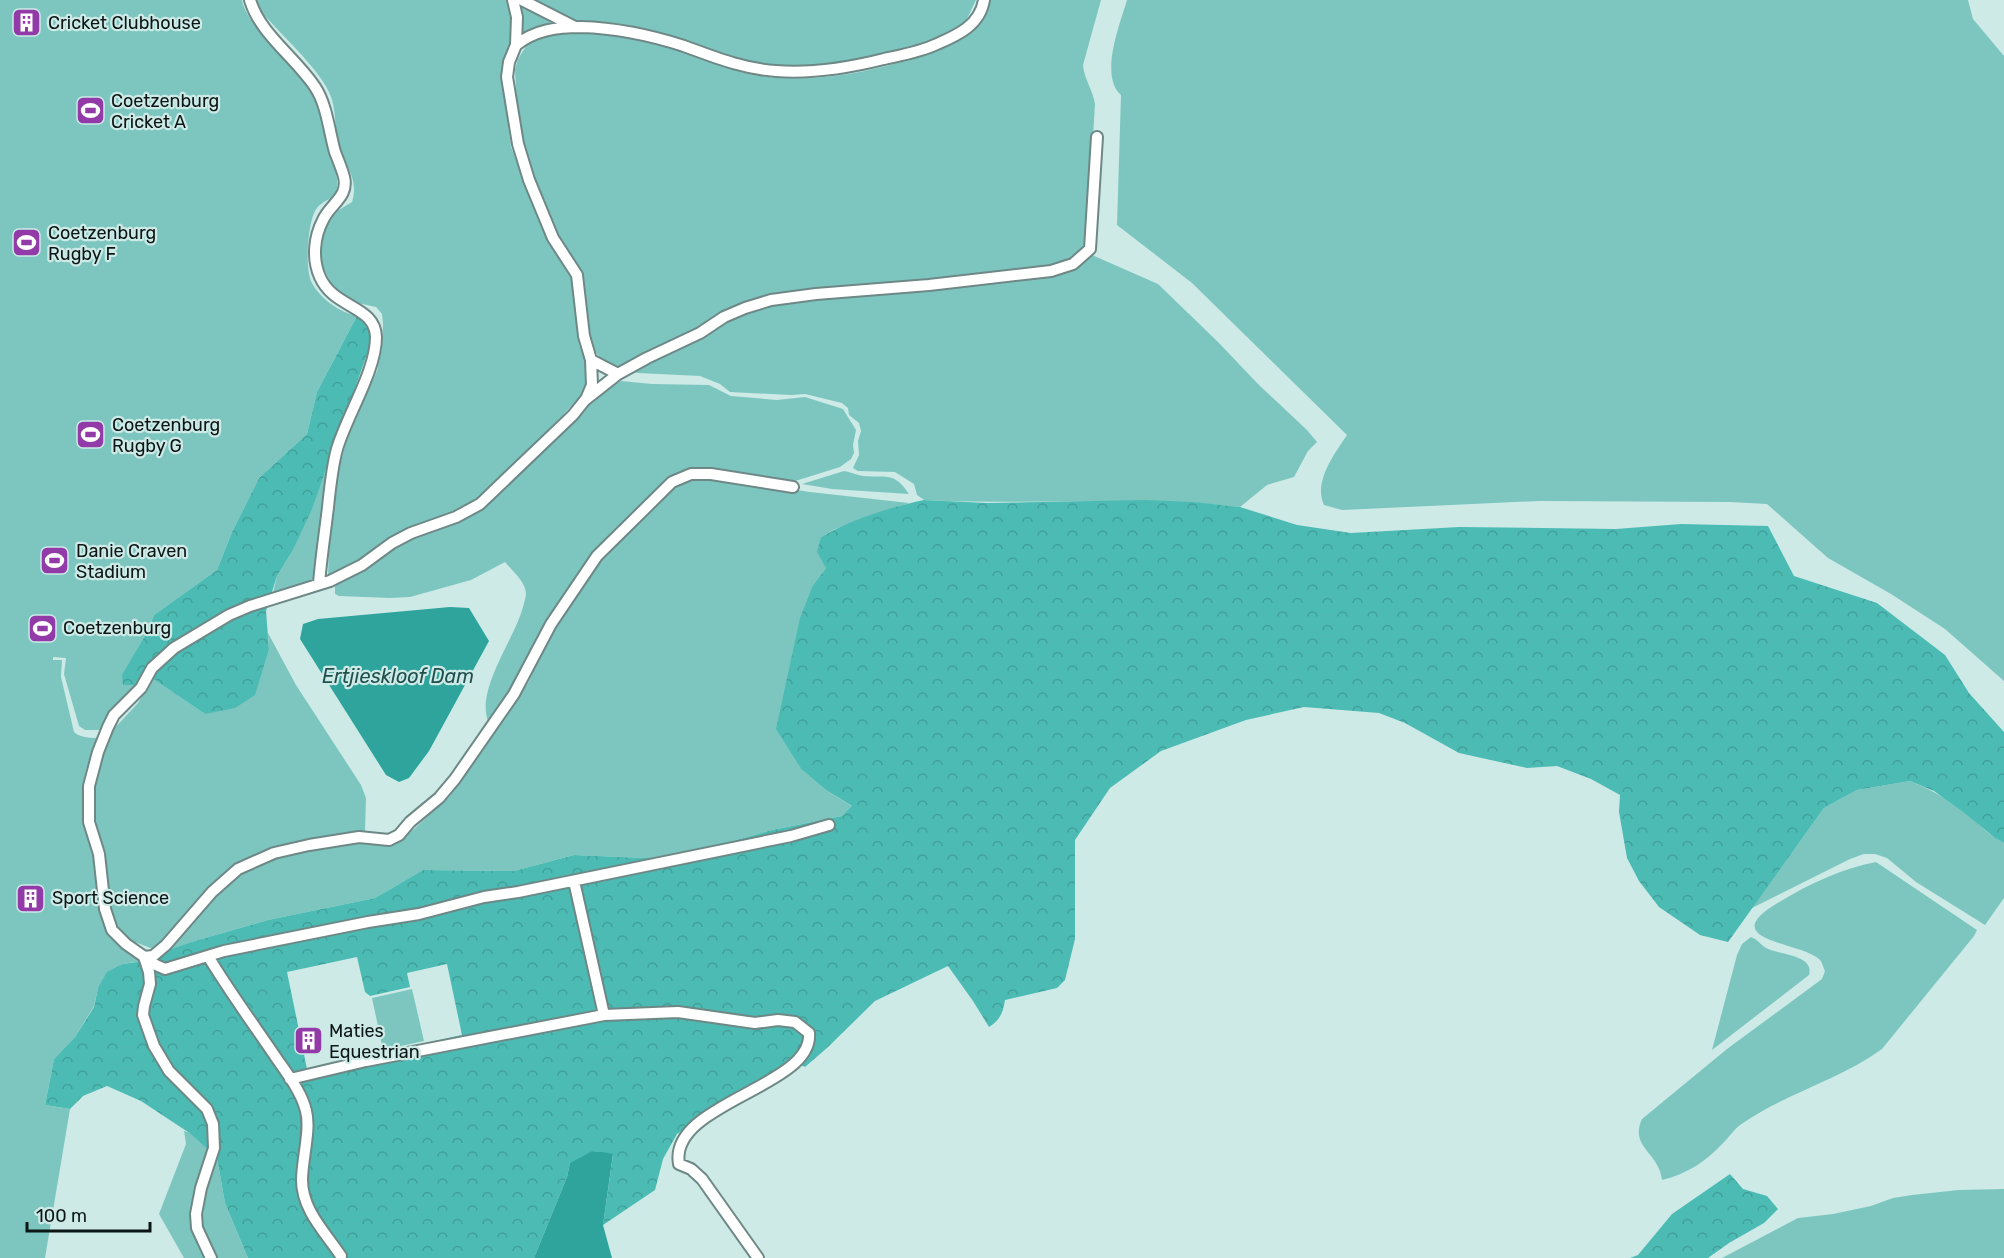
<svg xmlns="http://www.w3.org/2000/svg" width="2004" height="1258" font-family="Rubik,sans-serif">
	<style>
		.green { fill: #7dc6c0 }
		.forest { fill: url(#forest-crowns); fill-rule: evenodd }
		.water { fill: #2ea49c }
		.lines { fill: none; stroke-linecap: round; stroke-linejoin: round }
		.minor-casing { stroke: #6e8886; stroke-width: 14 }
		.minor { stroke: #fff; stroke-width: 10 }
		.labels { text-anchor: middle; stroke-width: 4.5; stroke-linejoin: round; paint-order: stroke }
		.poi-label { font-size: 18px; fill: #0b1615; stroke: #cdeae7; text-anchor: start }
		.water-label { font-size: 20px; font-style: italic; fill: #20504d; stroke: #cdeae7 }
	</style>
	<defs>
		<pattern id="forest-crowns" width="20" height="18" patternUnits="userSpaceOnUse" patternTransform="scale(1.5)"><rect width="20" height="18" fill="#4cbbb4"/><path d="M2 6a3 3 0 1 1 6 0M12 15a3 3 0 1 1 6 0" fill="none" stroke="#41a09a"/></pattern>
	</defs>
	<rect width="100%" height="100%" fill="#cdeae7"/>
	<path class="green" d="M 0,0 L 242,0 C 247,26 289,61 306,83 C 319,99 322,123 328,143 C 330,153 335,163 336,173 C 342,206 324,193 314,213 C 308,227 305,266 311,281 C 319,298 339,312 357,316 L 317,392 L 307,434 L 259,478 L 232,532 L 217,570 L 154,615 L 146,634 L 123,675 L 123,685 L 137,685 L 104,723 L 101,730 L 85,730 L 79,726 L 64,674 L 66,658 L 53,657 L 53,660 L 62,660 L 61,677 L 74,732 C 80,738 92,738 100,738 L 86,770 L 85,779 L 85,791 L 96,853 L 98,898 L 102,917 L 113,938 L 142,961 L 123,964 L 98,988 L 94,1006 L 75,1037 L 54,1059 L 45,1105 L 70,1109 L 45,1258 L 0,1258 Z
		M 255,0 L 507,0 L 511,15 L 513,36 L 504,61 L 502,79 L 511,147 L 545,232 L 573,280 L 579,344 L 587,365 L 587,383 L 582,395 L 484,497 C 453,515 419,529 387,546 C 368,555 349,571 328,576 L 329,548 L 339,468 L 347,439 L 377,371 L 382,348 L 383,324 L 382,314 L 376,307 L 353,302 L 333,288 L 319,258 L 324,224 L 332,214 L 352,202 C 359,179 346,168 339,146 C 334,129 337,108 329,92 C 316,65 278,32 258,8 Z
		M 531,0 L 976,0 L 966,21 L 944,36 L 912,48 L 859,61 L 817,66 L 769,66 L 737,60 L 691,42 L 642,28 L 569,19 Z
		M 990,0 L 1101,0 L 1083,65 C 1084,79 1093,90 1095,104 L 1087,238 L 1084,250 L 1076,258 L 1051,267 L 904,284 L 771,296 L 619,369 L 601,360 L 593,348 L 588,333 L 584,278 L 557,236 L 534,180 L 524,148 L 518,122 L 515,70 L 518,59 L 528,43 C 537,38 548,34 558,32 C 600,25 657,43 696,56 C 712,61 727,69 744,73 C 804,86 870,74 928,53 C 958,43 981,33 990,0 Z
		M 1127,0 L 1968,0 L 1973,19 L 2004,56 L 2004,681 L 1945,629 L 1891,594 L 1828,558 L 1767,504 L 1730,502 L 1539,501 L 1342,510 L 1324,505 C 1313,482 1335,453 1347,435 L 1192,283 L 1117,225 L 1121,95 C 1099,76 1120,24 1127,0 Z
		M 517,1 L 561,23 L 532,30 L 519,38 Z
		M 1092,255 L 1158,284 L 1218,342 L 1258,384 L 1307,430 L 1317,442 L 1308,451 L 1294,477 L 1267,485 L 1240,507 C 1135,497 1029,505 924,500 L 917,495 L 914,484 L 895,472 L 858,471 L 853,468 L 859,455 L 858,441 L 861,431 L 859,423 L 849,415 L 848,408 L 842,403 L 805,394 L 792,395 L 730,392 L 720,384 L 700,376 L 638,373 L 628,371 L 747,312 L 772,304 L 801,299 L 901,292 L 1060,274 L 1075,268 Z
		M 621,381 L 652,384 L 709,385 L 731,396 L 777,400 L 805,397 L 843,409 L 856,430 L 853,445 L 854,453 L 851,459 L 840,467 L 805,478 L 788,483 L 717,470 L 698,468 L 676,476 L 654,492 L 606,539 L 550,615 L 516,684 L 491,721 L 488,721 C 476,689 514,640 523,607 C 524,603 526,597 526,593 C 525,581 512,571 505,562 L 471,580 L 410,597 L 390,598 L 339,596 L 335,594 L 335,583 L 386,552 L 418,536 L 448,526 L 487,506 L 589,405 L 605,390 Z
		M 844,471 C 850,472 857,475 863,476 C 886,478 894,471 909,494 L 832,489 L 802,484 Z
		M 325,473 C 325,509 315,544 315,579 L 273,593 L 277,576 L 293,550 Z
		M 718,478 L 810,492 L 909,503 L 835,529 L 821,537 L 826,568 L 813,585 L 802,770 L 826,790 L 853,807 L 842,816 L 772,830 L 669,859 L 574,855 L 514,871 L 423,870 L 375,898 L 268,920 L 191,942 L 169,951 L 180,935 L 232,877 L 268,859 L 336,844 L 361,842 L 381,845 L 398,841 L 414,829 L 450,796 L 528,683 L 544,648 L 588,577 L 613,545 L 666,493 L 689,480 Z
		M 268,633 L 296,685 L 361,785 L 366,798 L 365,831 L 317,837 L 290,843 L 242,860 L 226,873 L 165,942 L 153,949 L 130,940 L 121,933 L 114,925 L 108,911 L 94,829 L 93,800 L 95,777 L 110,733 L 138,703 L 153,678 L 205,714 L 269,649 Z
		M 1910,781 C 1929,789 1947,798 1963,811 C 1977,822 1988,835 2004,843 L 2004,898 L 1985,925 L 1916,882 L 1887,858 L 1875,854 L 1864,854 L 1850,859 L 1752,908 L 1824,808 L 1857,790 Z
		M 1876,862 L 1968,924 L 1977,930 L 1974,936 L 1882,1049 C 1839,1080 1787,1093 1743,1123 C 1735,1128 1731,1135 1724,1142 C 1707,1161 1687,1174 1662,1180 C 1659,1152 1629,1147 1642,1119 L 1727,1049 L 1822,979 L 1825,971 C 1823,967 1822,961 1819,959 C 1798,941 1712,941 1781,901 C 1809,884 1843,868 1876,862 Z
		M 1751,937 C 1757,939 1760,944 1766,948 C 1779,955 1815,955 1809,975 L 1712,1050 L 1737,955 L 1742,944 Z
		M 412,989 L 424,1041 L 383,1050 L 372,998 Z
		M 184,1131 L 191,1133 L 217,1158 L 225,1203 L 248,1258 L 184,1258 L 159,1214 L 186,1144 Z
		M 2004,1189 L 2004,1258 L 1722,1258 L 1798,1218 L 1833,1214 L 1871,1206 L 1893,1198 L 1912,1195 L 1959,1190 Z"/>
	<path class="forest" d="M 357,316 C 368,322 370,332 371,343 L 312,509 L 293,550 L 277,576 L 266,611 L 269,649 L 255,695 L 235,708 L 205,714 L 145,673 L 137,685 L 123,685 L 122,675 L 146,634 L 154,615 L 217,570 L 232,532 L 259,478 L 307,434 L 317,392 Z
		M 924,500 L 987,503 L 1145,500 L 1193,502 L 1240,507 L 1297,525 L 1351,533 L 1459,527 L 1616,529 L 1681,524 L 1768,526 L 1794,576 L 1877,603 L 1945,655 L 1969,693 L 2004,732 L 2004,843 L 1995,838 L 1962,811 L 1934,791 L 1910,781 L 1857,790 L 1824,808 L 1728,942 L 1700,935 L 1659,907 L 1639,881 L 1627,858 L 1619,812 L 1620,795 L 1591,779 L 1557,766 L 1527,768 L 1459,753 L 1405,723 L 1379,713 L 1304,707 L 1246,720 L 1161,751 L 1110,788 L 1075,840 L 1075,939 L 1065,980 L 1057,988 L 1005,1000 C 1003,1013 1000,1020 989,1027 L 973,1001 L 948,966 L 875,1001 L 827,1048 L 805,1067 L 793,1061 L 677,1134 L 663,1159 L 655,1190 L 603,1225 L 613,1155 L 570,1163 L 567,1177 L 534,1258 L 248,1258 L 225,1203 L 217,1158 L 191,1134 L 141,1101 L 107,1086 L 83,1096 L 70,1109 L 45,1105 L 54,1059 L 75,1037 L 94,1007 L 98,988 L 107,972 L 123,964 L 137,962 L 191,942 L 268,920 L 375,898 L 423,870 L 514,871 L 574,855 L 669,859 L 772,830 L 842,816 L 852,806 L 826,790 L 802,770 L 776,729 L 800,618 L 813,585 L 826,568 L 817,552 L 821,537 C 850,520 891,507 924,500 ZM 357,957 L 365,992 L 370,996 L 410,987 L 407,973 L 447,964 L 462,1035 L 307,1069 L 287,972 Z
		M 1730,1174 L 1743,1189 L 1767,1196 L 1778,1209 L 1764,1223 L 1729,1243 L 1708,1258 L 1630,1258 L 1638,1255 L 1672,1214 Z"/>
	<path class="water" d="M 450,607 L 469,608 L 489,641 L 429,751 L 409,778 L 399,782 L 386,775 L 300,639 L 303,624 L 318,619 Z
		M 591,1152 L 602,1152 L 613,1154 L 603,1225 L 612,1258 L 534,1258 L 567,1177 L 570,1163 Z"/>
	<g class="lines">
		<defs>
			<path id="minor" d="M 250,0 C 260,34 295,57 315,87 C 327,105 329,131 335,152 C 338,160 342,169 344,177 C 349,197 330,204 323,220 C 314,237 312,259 320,277 C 334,309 375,305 376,337 C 376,371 347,415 337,449 C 332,467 330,488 328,507 C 325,533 321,558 319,584
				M 513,0 L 517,17 L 516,45 C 535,30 557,27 581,27 C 616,28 650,35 684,46 C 714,57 743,69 776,71 C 813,74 848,68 884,59 C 902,55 920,52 937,44 C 958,35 980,25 984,0
				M 522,0 L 573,26
				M 516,45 L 509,62 L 507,77 L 518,144 L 529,180 L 553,238 L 577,275 L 584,336 L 591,360
				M 587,397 L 592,385 L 591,360 L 618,374
				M 829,825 L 791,836 L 518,892 L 484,897 L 419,914 L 368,922 L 224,951 L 165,969 L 156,965 L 126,944 L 112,930 L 105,909 L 99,854 L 89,822 L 89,786 L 98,752 L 108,727 L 114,715 L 141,688 L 152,668 L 174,648 L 229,615 L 250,606 L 330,581 L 362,565 L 392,543 L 411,533 L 456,517 L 480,504 L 573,415 L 585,400 L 618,374 L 647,358 L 700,333 L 724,317 L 745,308 L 771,300 L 816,294 L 929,285 L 1051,271 L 1073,264 L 1090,249 L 1097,137
				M 574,881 L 604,1015
				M 208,956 C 229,991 254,1025 277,1059 C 288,1075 302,1093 306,1111 C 311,1129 302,1160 302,1180 C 302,1210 325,1232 341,1256
				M 144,957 L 153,956 L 166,945 L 212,892 L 238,869 L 274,853 L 309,845 L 359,837 L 389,840 L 399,835 L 410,822 L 439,798 L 455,779 L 514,694 L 551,624 L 597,556 L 672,482 L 691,474 L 711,474 L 793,487
				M 144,957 L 149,972 L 150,984 L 144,1006 L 143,1015 L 154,1046 L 169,1071 L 207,1109 L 213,1124 L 214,1148 L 201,1188 L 196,1214 L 197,1228 L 211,1258
				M 290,1079 L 366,1061 L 604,1015 L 678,1012 L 755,1023 L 778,1020 L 795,1022 L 809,1033 C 814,1087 668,1103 679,1164 L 691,1169 L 702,1179 L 758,1258"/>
		</defs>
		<use href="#minor" class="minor-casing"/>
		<use href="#minor" class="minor"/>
	</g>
	<defs>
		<symbol id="building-square" viewBox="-11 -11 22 22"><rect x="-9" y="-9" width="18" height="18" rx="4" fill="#923ba8" stroke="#cdeae7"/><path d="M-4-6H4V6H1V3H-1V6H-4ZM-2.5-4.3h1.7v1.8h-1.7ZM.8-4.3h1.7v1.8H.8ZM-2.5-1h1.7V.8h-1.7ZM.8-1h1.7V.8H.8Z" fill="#fff"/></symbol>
		<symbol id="stadium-square" viewBox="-11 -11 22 22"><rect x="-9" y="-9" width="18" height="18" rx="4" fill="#923ba8" stroke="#cdeae7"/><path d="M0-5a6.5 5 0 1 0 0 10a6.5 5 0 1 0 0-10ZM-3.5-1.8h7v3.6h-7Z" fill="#fff"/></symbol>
	</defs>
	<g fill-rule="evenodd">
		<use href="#building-square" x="10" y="6" width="33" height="33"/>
		<use href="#stadium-square" x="74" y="94" width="33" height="33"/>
		<use href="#stadium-square" x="10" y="226" width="33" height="33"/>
		<use href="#stadium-square" x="74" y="418" width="33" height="33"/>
		<use href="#stadium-square" x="38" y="544" width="33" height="33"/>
		<use href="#stadium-square" x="26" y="612" width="33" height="33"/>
		<use href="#building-square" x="14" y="882" width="33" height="33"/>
		<use href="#building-square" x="292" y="1024" width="33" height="33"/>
	</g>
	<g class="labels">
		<g class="poi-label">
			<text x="48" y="29">Cricket Clubhouse</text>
			<text x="111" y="107">Coetzenburg<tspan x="111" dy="21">Cricket A</tspan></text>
			<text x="48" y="239">Coetzenburg<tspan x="48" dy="21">Rugby F</tspan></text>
			<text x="112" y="431">Coetzenburg<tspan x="112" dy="21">Rugby G</tspan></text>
			<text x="76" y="557">Danie Craven<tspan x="76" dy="21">Stadium</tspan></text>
			<text x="63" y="634">Coetzenburg</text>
			<text x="52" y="904">Sport Science</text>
			<text x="329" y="1037">Maties<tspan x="329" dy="21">Equestrian</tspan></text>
		</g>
		<g class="water-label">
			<text x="398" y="683">Ertjieskloof Dam</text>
		</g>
	</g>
	<path d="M27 1222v9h123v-9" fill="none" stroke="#0b1615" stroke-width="3"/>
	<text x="36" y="1222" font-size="18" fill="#0b1615" stroke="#cdeae7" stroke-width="4.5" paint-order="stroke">100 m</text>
</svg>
